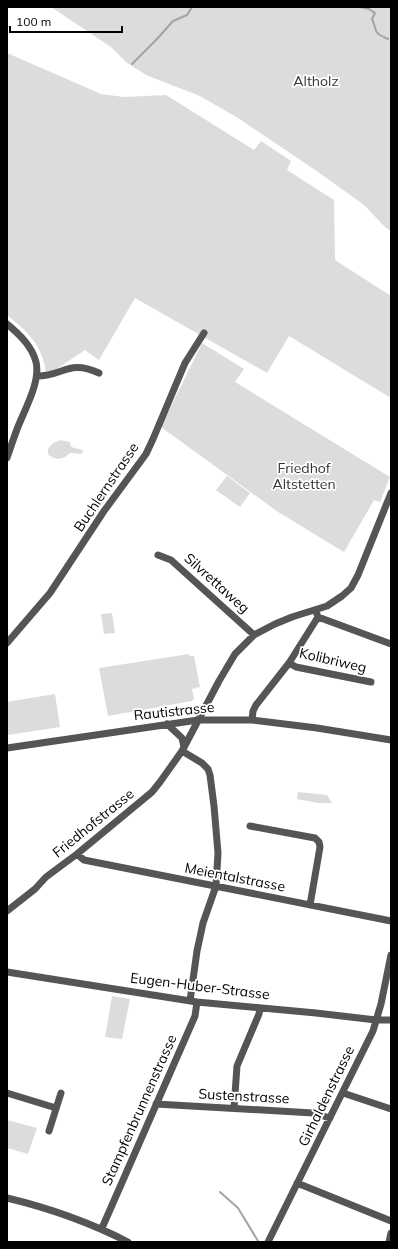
<svg xmlns="http://www.w3.org/2000/svg" width="398" height="1249" font-family="Mulish,sans-serif">
	<style>
		.green { fill: #dcdcdc }
		.lines { fill: none; stroke-linecap: round; stroke-linejoin: round }
		.stream { stroke: #a3a3a3; stroke-width: 2 }
		.minor { stroke: #555; stroke-width: 7 }
		.labels { text-anchor: middle; stroke-width: 3.5; stroke-linejoin: round; paint-order: stroke }
		.park-label { font-size: 14px; fill: #333; stroke: #fff }
		.street-label { font-size: 14px; fill: #000; stroke: #fff }
	</style>
	<rect width="100%" height="100%" fill="#fff"/>
	<path class="green" d="M 51,7 L 391,7 L 391,231 L 385,227 L 364,205 L 321,174 L 238,118 L 200,96 L 146,75 L 126,62 L 111,47 Z
		M 7,53 L 101,94 L 124,97 L 166,95 L 254,150 L 261,141 L 291,161 L 287,170 L 334,200 L 335,260 L 391,296 L 391,398 L 289,336 L 267,373 L 135,298 L 99,360 L 85,350 L 52,372 L 46,373 C 43,346 27,331 7,315 Z
		M 202,343 L 244,369 L 235,382 L 390,477 L 380,502 L 374,500 L 344,552 L 278,512 L 161,427 Z
		M 60,440 L 70,442 L 71,447 L 83,450 L 82,454 L 70,453 C 63,460 55,461 48,454 L 48,449 L 52,444 Z
		M 227,476 L 250,493 L 240,507 L 216,490 Z
		M 112,613 L 115,633 L 104,634 L 101,614 Z
		M 189,654 L 189,656 L 194,656 L 200,687 L 192,689 L 194,699 L 192,701 L 108,716 L 99,668 Z
		M 55,694 L 60,727 L 8,735 L 7,702 Z
		M 298,792 L 327,795 L 332,803 L 318,803 L 297,799 Z
		M 112,996 L 130,999 L 122,1039 L 105,1037 Z
		M 7,1120 L 37,1128 L 28,1154 L 7,1148 Z"/>
	<g class="lines">
		<path class="stream" d="M 360,7 L 369,9 L 375,13 L 372,19 C 378,32 372,32 388,39
			M 132,64 L 157,39 L 173,21 L 187,15 L 192,7
			M 220,1192 L 238,1208 L 258,1241"/>
		<path class="minor" d="M 7,324 C 19,334 32,346 36,362 C 41,383 23,412 16,432 C 13,440 10,449 7,458
			M 37,376 C 64,376 68,359 99,373
			M 158,555 L 171,560 L 254,635
			M 318,617 L 391,644
			M 7,643 L 50,593 L 104,511 L 146,454 L 153,439 L 185,363 L 204,333
			M 289,663 L 296,667 L 371,682
			M 252,720 L 253,711 L 256,705 L 289,663 L 318,617 L 316,611
			M 167,724 L 182,738 L 184,747
			M 7,748 L 198,720 L 252,720 L 317,728 L 391,740
			M 182,751 L 202,763 L 208,769 L 210,775 L 214,806 L 218,853 L 216,886 L 203,923 L 197,951 L 190,1001
			M 250,826 L 315,838 L 319,842 L 320,847 L 310,905
			M 77,854 L 84,860 L 391,921
			M 7,911 L 35,889 L 46,877 L 77,854 L 152,792 L 160,782 L 182,751 L 219,681 L 235,654 L 254,635 L 275,624 L 292,617 L 327,606 L 342,596 L 351,588 L 358,575 L 391,493
			M 7,972 L 197,1002 L 316,1013 L 376,1020 L 391,1020
			M 7,1093 L 56,1108
			M 343,1093 L 391,1109
			M 156,1104 L 313,1113 L 330,1118
			M 234,1108 L 237,1066 L 259,1014 L 260,1008
			M 49,1131 L 61,1093
			M 297,1183 L 391,1221
			M 7,1198 C 49,1208 89,1222 128,1242
			M 102,1228 L 195,1016 L 197,1002
			M 268,1242 L 373,1031 L 381,1004 L 391,955
			M 389,1242 L 391,1233"/>
	</g>
	<g class="labels">
		<g class="park-label">
			<text x="316" y="86">Altholz</text>
			<text x="304" y="473">Friedhof<tspan x="304" dy="16">Altstetten</tspan></text>
		</g>
		<g class="street-label">
			<text transform="translate(106 487) rotate(-56)" y="5">Buchlernstrasse</text>
			<text transform="translate(217 583) rotate(42)" y="5">Silvrettaweg</text>
			<text transform="translate(333 660) rotate(13)" y="5">Kolibriweg</text>
			<text transform="translate(174 711) rotate(-6)" y="5">Rautistrasse</text>
			<text transform="translate(93 823) rotate(-39)" y="5">Friedhofstrasse</text>
			<text transform="translate(235 877) rotate(11)" y="5">Meientalstrasse</text>
			<text transform="translate(200 986) rotate(7)" y="5">Eugen-Huber-Strasse</text>
			<text transform="translate(244 1096) rotate(3)" y="5">Sustenstrasse</text>
			<text transform="translate(326 1096) rotate(-64)" y="5">Girhaldenstrasse</text>
			<text transform="translate(139 1110) rotate(-66)" y="5">Stampfenbrunnenstrasse</text>
		</g>
	</g>
	<rect width="398" height="1249" fill="none" stroke="#000000" stroke-width="16"/>
	<path d="M10 26v6h112v-6" fill="none" stroke="#000000" stroke-width="2"/>
	<text x="16" y="26" font-size="12" fill="#000000" stroke="#ffffff" stroke-width="3" paint-order="stroke">100 m</text>
</svg>
